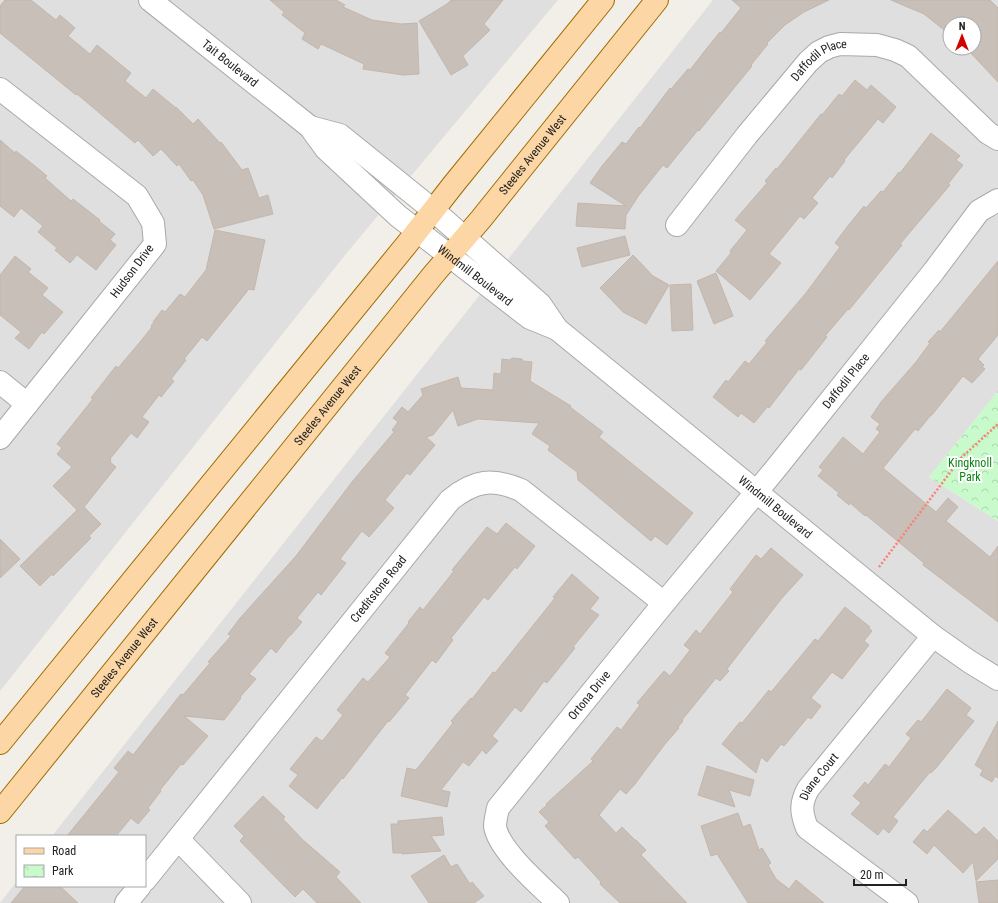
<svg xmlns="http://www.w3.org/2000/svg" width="998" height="903" font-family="'Roboto Condensed',sans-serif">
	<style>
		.residential { fill: #e0dfdf; fill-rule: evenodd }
		.park { fill: url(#park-crowns) }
		.building { fill: #c7bfb8; stroke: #c4b6ab }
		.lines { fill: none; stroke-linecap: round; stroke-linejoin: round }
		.minor-casing { stroke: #a9a9a9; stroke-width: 24 }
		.major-casing { stroke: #a06b00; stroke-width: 24 }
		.path { stroke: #fa8072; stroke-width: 2.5; stroke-dasharray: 2 2; stroke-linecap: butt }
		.minor { stroke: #fff; stroke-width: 22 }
		.major { stroke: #fcd6a4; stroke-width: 22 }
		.labels { text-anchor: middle; stroke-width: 4; stroke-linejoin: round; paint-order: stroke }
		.street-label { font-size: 12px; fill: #222; stroke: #fff }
		.park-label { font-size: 12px; fill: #0c8416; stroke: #fff }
	</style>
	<defs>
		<pattern id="park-crowns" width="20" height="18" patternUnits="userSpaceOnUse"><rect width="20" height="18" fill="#c8facc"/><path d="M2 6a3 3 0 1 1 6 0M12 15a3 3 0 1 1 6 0" fill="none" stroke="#acd6af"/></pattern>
	</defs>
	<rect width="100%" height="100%" fill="#f2efe9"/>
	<path class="residential" d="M 0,0 L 558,0 L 345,255 L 0,691 Z
		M 713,0 L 998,0 L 998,391 L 929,477 L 998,521 L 998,903 L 0,903 L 17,881 L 17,886 L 145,886 L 145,836 L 52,836 ZM 950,24 L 974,24 L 974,48 L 950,48 Z"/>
	<path class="park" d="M 998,391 L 998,521 L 929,477 Z"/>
	<path class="building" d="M 5,0 L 31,0 L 56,20 L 60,15 L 75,28 L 68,36 L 90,54 L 97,45 L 131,73 L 125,81 L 146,98 L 153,89 L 176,108 L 176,107 L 193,124 L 198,119 L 220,143 L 221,142 L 242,170 L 248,168 L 259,198 L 268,195 L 273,214 L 214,229 L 203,195 L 193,180 L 191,181 L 179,164 L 177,166 L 161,149 L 153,156 L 138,140 L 135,143 L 77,94 L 76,95 L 0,33 L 0,6 Z
		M 270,0 L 336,0 L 345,5 L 343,7 L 372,20 L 401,24 L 417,23 L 419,74 L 403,75 L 363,69 L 364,64 L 321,44 L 318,49 L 302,39 L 305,33 L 282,15 L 284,12 Z
		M 451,0 L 503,0 L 484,24 L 490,30 L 463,56 L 468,65 L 451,75 L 419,21 L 447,4 Z
		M 732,0 L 829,0 L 804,12 L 785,25 L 767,43 L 768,44 L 751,65 L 752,66 L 699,131 L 698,130 L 667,168 L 663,165 L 639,195 L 626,215 L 625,229 L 576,226 L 578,203 L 626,206 L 590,183 L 602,166 L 622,142 L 626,144 L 639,127 L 640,128 L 670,88 L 671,89 L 688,69 L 690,70 L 707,48 L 720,32 L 721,33 L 741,8 Z
		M 891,0 L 990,0 L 998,8 L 998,82 L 966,48 L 974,48 L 974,24 L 950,24 L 950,36 L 949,34 L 924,14 Z
		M 855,80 L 867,90 L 871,85 L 896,107 L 883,123 L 878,119 L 844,160 L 845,161 L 832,178 L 830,176 L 812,198 L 818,203 L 804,219 L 800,216 L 769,254 L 781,263 L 750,300 L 716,271 L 731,253 L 730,251 L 747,230 L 735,220 L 767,183 L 765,181 L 776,168 L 777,169 L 821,114 L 822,115 L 839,94 L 842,96 Z
		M 931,133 L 960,156 L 956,160 L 963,165 L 948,184 L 950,185 L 900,244 L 902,245 L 849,310 L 848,309 L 825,336 L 827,337 L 801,370 L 799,369 L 769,408 L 768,406 L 754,423 L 741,413 L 738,417 L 713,397 L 726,380 L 728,382 L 745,361 L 749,364 L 767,342 L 765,341 L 806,293 L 840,247 L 835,243 L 847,227 L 864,206 L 866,208 L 881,191 L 883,192 L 899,172 L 900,173 Z
		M 0,140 L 15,153 L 16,151 L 35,166 L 47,176 L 45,178 L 71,201 L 73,199 L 100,220 L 99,221 L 115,234 L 110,240 L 116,245 L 96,270 L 77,255 L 70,263 L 55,250 L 57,248 L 38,232 L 43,226 L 21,208 L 14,217 L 0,206 Z
		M 215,230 L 265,240 L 254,290 L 249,289 L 207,341 L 202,337 L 184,359 L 186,360 L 171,379 L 174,381 L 161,397 L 159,395 L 142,417 L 149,422 L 137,438 L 131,433 L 110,459 L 111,460 L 110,462 L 116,467 L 84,507 L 101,524 L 89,536 L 91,538 L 53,576 L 52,574 L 40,586 L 20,566 L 77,510 L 53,486 L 72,467 L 57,454 L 62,448 L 57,444 L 93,399 L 91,398 L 116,366 L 118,368 L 140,342 L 152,327 L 151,326 L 154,322 L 153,322 L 162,310 L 165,312 L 180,294 L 185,297 L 206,270 Z
		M 625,236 L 630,255 L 582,267 L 577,248 Z
		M 633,255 L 653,276 L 669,285 L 646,324 L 623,312 L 600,288 Z
		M 15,256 L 31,269 L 28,272 L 48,288 L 42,295 L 63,312 L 44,334 L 42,332 L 29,349 L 15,338 L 21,332 L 0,315 L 0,275 Z
		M 998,261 L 998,335 L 978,359 L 984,365 L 982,367 L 985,369 L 972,383 L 963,376 L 932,415 L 931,415 L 918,431 L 915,429 L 883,468 L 936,512 L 948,498 L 958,507 L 946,521 L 990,557 L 998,546 L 998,622 L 935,574 L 923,565 L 924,563 L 866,515 L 865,516 L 850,503 L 849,505 L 837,495 L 839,493 L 818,476 L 823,470 L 819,467 L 843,437 L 863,454 L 880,432 L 876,429 L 880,424 L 871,417 L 881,402 L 916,362 L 930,343 L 928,342 L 939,330 L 940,332 Z
		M 716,273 L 733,316 L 714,324 L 697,281 Z
		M 691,284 L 693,330 L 672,331 L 670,285 Z
		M 512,358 L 522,359 L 523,361 L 532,362 L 530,381 L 571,406 L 570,407 L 603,432 L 599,437 L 693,513 L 667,545 L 655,536 L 651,541 L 578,480 L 577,472 L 548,450 L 550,446 L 532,434 L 539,423 L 478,419 L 458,426 L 453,410 L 433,435 L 426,437 L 435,445 L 410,475 L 407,473 L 385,500 L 394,508 L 369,537 L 362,531 L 340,559 L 346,563 L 321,595 L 318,592 L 297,618 L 302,622 L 291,635 L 290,635 L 276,653 L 271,648 L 249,674 L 256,679 L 240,697 L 241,698 L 224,720 L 184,716 L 208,736 L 183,765 L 181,764 L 160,790 L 161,791 L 148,808 L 150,810 L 138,824 L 131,818 L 116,836 L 67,836 L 119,772 L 114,768 L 128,751 L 133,755 L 181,694 L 183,695 L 210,663 L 208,662 L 231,636 L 228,634 L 241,617 L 296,556 L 352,482 L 394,432 L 392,430 L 398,422 L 393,418 L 402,407 L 408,412 L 423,395 L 421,389 L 458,377 L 461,388 L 493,390 L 494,373 L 501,374 L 502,359 L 510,360 Z
		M 506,523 L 535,546 L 517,569 L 515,567 L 488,600 L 484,597 L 451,638 L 453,640 L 436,663 L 432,660 L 405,695 L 409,698 L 389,722 L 388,721 L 343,779 L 342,778 L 317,809 L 289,786 L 298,775 L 290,769 L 316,737 L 322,741 L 324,739 L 343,715 L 337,710 L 363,678 L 368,682 L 390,657 L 385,653 L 409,623 L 408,622 L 420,607 L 423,610 L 454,571 L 452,570 L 487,527 L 497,534 Z
		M 0,539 L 20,559 L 0,578 Z
		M 771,548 L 803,575 L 782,598 L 750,639 L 727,669 L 729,671 L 720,681 L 716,678 L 682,720 L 683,721 L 678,727 L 679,728 L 665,744 L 635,784 L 626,794 L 620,789 L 599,815 L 616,833 L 622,827 L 635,840 L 636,840 L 646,850 L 641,855 L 687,903 L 620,903 L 600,884 L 601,882 L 578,857 L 575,859 L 545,826 L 549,822 L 539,812 L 547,805 L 546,804 L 593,761 L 591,759 L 617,727 L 621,730 L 640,705 L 637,703 L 664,671 L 670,676 L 690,650 L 684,645 L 696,630 L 700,634 L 733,592 L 730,589 L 756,555 L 761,559 Z
		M 572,574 L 599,598 L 590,609 L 599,615 L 573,647 L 575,648 L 547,683 L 544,681 L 521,712 L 515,707 L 492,736 L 498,741 L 486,754 L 482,750 L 469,766 L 463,762 L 441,790 L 450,792 L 447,807 L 401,796 L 407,768 L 416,770 L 453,723 L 451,721 L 457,714 L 471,698 L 472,699 L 493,672 L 495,673 L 555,598 L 553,597 Z
		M 845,607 L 870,627 L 869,628 L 872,631 L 864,641 L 869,645 L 842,679 L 832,672 L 811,698 L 821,706 L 811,719 L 808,717 L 784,746 L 781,744 L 767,762 L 761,757 L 756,773 L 722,744 L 740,722 L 742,723 L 769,690 L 771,692 L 815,639 L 818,641 Z
		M 947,689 L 971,708 L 966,715 L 974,721 L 936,768 L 931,773 L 930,772 L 893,817 L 898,821 L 889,833 L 883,828 L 878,835 L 851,814 L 861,803 L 853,796 L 865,782 L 868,785 L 885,764 L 889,767 L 911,738 L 906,734 L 918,720 L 921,722 Z
		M 998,721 L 998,778 L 995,776 L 992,782 L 980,775 L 983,770 L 975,765 Z
		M 707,766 L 754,780 L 750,796 L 729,790 L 735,807 L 698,795 Z
		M 263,796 L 285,817 L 283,819 L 303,840 L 340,872 L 336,877 L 361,903 L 317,903 L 303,889 L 295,897 L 240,841 L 244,836 L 234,826 Z
		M 948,810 L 976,835 L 984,827 L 998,841 L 998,859 L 976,881 L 973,862 L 963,873 L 934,845 L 927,854 L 913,842 L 924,829 L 927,832 Z
		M 738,813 L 743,827 L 750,824 L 759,850 L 762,848 L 771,863 L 768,865 L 776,879 L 789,889 L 796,880 L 824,903 L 748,903 L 717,854 L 711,856 L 701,826 Z
		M 442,817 L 444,835 L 431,836 L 441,851 L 402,854 L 402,853 L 393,853 L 391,824 L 398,824 L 398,821 Z
		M 444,855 L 451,867 L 457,864 L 470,884 L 472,882 L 484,896 L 474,903 L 429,903 L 411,876 Z
		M 998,880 L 998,903 L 979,903 L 976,882 Z
		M 25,886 L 60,886 L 78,903 L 11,903 Z"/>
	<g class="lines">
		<defs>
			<g id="minor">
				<path id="s1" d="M 150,0 L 310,127 L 326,149 L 398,216 L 530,318 L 557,329"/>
				<path d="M 0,89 L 137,196 L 153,223 L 155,244 L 0,438"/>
				<path id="s2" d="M 310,127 L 340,135 L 433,210 L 540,304 L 557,329 L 933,636 L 970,662 L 998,679"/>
				<path id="s3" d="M 677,225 L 747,135 L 808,62 L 819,52 L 829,47 L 840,44 L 877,45 L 895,50 L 908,56 L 988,133 L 998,139"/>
				<path d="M 0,382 L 27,404"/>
				<path d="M 178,839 L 240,903"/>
				<path id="s4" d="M 145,880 L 450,500 C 475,480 492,478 521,490 L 664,603"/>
				<path d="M 126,903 L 140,886"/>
				<path id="s5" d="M 558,903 C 541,886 498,850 495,826 C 495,821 497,813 498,808 L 664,603 L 773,472 L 934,271 L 979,211 L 998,200"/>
				<path id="s6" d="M 907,903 L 807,828 C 801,812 800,804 808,789 L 933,636"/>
			</g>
			<g id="major">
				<path d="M 0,743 L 407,244 L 453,185 L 603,0"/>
				<path id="s7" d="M 0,812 L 433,275 L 481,219 L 657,0"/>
			</g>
		</defs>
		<use href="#minor" class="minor-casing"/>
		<use href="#major" class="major-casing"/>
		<path class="path" d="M 879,567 L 961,458 L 998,424"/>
		<use href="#minor" class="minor"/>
		<use href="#major" class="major"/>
	</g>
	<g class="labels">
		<g class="street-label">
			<text dy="4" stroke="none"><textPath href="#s1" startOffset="102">Tait Boulevard</textPath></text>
			<text dy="4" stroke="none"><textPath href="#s3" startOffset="220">Daffodil Place</textPath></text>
			<text dy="4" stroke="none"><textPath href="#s7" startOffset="846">Steeles Avenue West</textPath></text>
			<text transform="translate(132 271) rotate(-53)" y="4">Hudson Drive</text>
			<text dy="4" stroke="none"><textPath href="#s1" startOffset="427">Windmill Boulevard</textPath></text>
			<text dy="4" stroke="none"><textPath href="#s5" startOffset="670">Daffodil Place</textPath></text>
			<text dy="4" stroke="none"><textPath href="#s7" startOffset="522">Steeles Avenue West</textPath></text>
			<text dy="4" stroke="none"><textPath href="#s2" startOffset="605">Windmill Boulevard</textPath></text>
			<text dy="4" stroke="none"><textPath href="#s4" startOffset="373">Creditstone Road</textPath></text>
			<text dy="4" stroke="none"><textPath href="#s7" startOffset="198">Steeles Avenue West</textPath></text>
			<text dy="4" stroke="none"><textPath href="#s5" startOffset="264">Ortona Drive</textPath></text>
			<text dy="4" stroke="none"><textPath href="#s6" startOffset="182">Diane Court</textPath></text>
		</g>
		<g class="park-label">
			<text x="970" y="467">Kingknoll<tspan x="970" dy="14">Park</tspan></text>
		</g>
	</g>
	<rect x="16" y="835" width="130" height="52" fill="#ffffff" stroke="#a7a7a7"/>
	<rect x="24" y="848" width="20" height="6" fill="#fcd6a4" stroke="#a7a7a7"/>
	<text x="52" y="855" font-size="12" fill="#222222">Road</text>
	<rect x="24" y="865" width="20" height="12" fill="url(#park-crowns)" stroke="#a7a7a7"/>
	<text x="52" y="875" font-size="12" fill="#222222">Park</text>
	<g transform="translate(962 36)"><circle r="19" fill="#ffffff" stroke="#a7a7a7"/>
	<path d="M0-3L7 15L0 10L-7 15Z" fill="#d40000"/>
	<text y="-6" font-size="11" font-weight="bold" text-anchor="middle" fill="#222222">N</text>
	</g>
	<path d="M854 879v6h52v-6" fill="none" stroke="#222222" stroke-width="2"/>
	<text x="860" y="879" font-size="12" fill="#222222" stroke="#ffffff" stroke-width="3" paint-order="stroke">20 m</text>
</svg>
